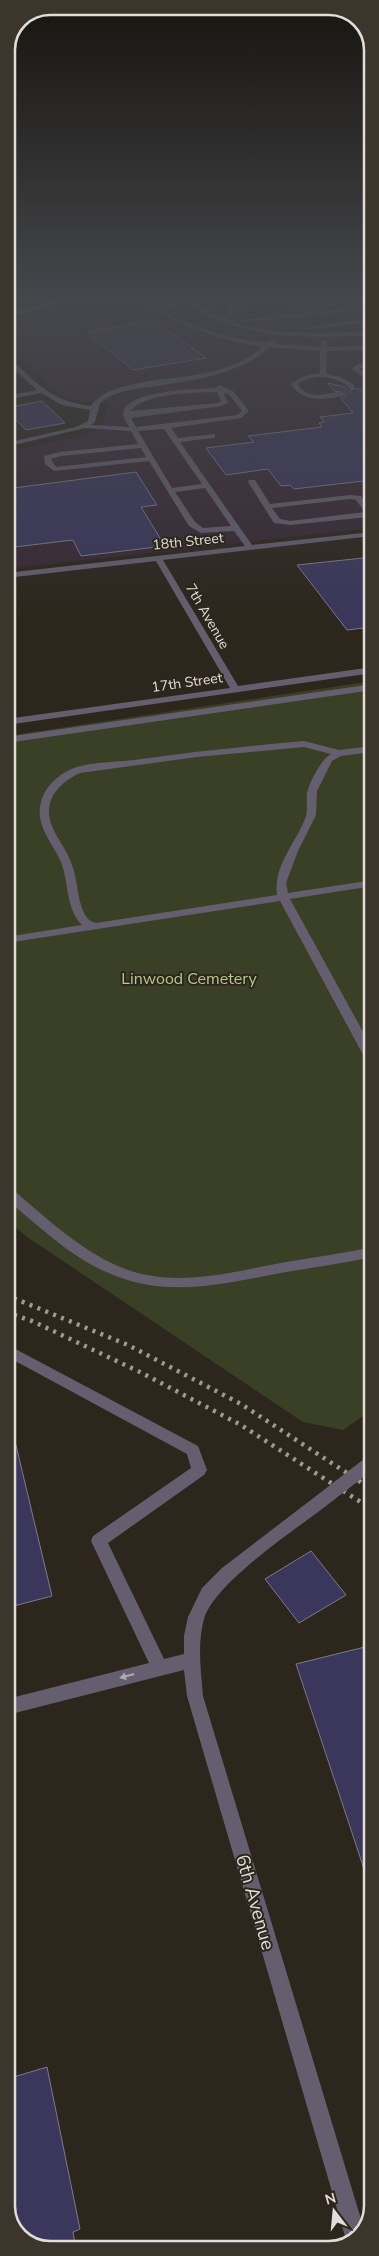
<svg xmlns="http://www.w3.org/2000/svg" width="379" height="2256" font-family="'Nunito Sans',sans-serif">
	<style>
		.medical { fill: #382934 }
		.green { fill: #394025 }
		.building { fill: #3b375c; stroke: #7c7b87 }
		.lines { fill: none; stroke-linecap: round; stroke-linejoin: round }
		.minor-tunnel { stroke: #474139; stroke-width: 7; stroke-dasharray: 7 4; stroke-linecap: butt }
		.minor { fill: #655e6e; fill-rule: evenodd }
		.major { fill: #a394b6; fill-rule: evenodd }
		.rail { stroke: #9f9993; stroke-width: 4.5; stroke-dasharray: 3 5.5; stroke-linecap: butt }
		.minor-bridge { stroke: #655e6e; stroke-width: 14 }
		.oneway { fill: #b0aaae }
		.labels { text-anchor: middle; stroke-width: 4; stroke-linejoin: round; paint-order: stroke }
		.far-street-label { font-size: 14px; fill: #e2ddd8; stroke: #2c261d }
		.park-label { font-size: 16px; fill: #b8ca87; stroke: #2c261d }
		.near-street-label { font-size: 19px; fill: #e2ddd8; stroke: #2c261d }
		.rim { fill: none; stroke: #e2ddd8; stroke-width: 2.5 }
	</style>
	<rect width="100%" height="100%" fill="#2c261d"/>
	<path class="medical" d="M 120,298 L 155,316 L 181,308 L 239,298 L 372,298 L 372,528 L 6,569 L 6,452 L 84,435 L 103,425 L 108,404 L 72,400 L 63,396 L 6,347 L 6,325 L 100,299 Z"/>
	<path class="green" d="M 373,681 L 373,1409 L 343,1430 L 303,1422 L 27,1237 L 6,1219 L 6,736 Z"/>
	<path class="building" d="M 154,320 L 206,358 L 133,370 L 87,332 Z
		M 328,383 L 345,387 L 349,391 L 355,388 L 372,394 L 372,480 L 294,489 L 290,485 L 281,486 L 268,469 L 226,475 L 206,448 L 254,442 L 248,436 L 322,427 L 319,423 L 324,422 L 320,417 L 353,413 L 341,398 L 346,396 L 348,393 L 334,391 Z
		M 42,401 L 65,423 L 26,430 L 6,410 L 6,408 Z
		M 136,472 L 157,505 L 141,507 L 165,546 L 81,556 L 73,540 L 6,548 L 6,489 Z
		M 363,558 L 372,570 L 372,627 L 347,630 L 297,565 Z
		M 14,1437 L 52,1596 L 6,1608 L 6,1438 Z
		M 311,1551 L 346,1595 L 299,1623 L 265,1579 Z
		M 373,1645 L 373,1883 L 369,1884 L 296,1664 Z
		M 47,2067 L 80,2229 L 73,2232 L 76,2249 L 44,2249 L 19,2237 L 7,2212 L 7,2079 Z"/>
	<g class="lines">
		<path class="minor-tunnel" d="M 343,394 L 351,388"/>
		<path class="minor" d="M 130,298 L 137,298 L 154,306 L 184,300 L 184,298 L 209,298 L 194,302 L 223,318 L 232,305 L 270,298 L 282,298 L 236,307 L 227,320 C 273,337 325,333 372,331 L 372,335 C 320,339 263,339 213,319 C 204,315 196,308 187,303 L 159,309 C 193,327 228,339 267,343 L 272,340 L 275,342 L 274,344 L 321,347 L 321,341 L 324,339 L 327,341 L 327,347 L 372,346 L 372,350 L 327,351 L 326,374 L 341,377 L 354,385 L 353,389 L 349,389 L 348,386 C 333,376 312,373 298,384 C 310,406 335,387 346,394 L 345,395 C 327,400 301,403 291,384 L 304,376 L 320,373 L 320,351 L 270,347 C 237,376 192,380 151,387 C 133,389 114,391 100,403 L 95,422 L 91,425 L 129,427 C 126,421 121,415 124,410 C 133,390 197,389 216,388 L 219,385 L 233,391 L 249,411 L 241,418 L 171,428 L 178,438 L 215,434 L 215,438 L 212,438 L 180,442 L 252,545 L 372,532 L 372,536 L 163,560 L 238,686 L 373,667 L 373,673 L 6,725 L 6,719 L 230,688 L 156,561 L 6,578 L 6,573 L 245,546 L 234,531 L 201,533 L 189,526 L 149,461 L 54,471 L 45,464 L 44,456 L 60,452 L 138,444 L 131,431 L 85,428 L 6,447 L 6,443 L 76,427 L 88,421 L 90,410 L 62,405 L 41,393 L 6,400 L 6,396 L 37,390 L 6,362 L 6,356 C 14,360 20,368 27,374 C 46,393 64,403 91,406 C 108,380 172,380 200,374 C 223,370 245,362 263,347 L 237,342 L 192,329 ZM 217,392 L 221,401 L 218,403 L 130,411 C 147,392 193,393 217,392 ZM 223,393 L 229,394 L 242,411 L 237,415 L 136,427 L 131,418 L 222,406 L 228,402 ZM 164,429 L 202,484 L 172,488 L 138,431 ZM 141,448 L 146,457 L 56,467 L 51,459 L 61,456 ZM 205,488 L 231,526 L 203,528 L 195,522 L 175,492 Z
			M 336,298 L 347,298 L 296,310 L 293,308 Z
			M 354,298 L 362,298 L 372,302 L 372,306 Z
			M 372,306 L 372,310 L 243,322 L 240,320 Z
			M 372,318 L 372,322 L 303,330 L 300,328 Z
			M 372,362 L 372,366 L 359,369 L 372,375 L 372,379 L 360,375 L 352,369 L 356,365 Z
			M 249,480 L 255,480 L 270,504 L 350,495 L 361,496 L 372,512 L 372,519 L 368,517 L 290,525 L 274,523 L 248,482 ZM 350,499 L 356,500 L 365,512 L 290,521 L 280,519 L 272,508 Z
			M 373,684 L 373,690 L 6,743 L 6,737 Z
			M 304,741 L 339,750 L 373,746 L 373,752 L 341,756 L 332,761 L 317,791 L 316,815 L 298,851 L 286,883 L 288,893 L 373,880 L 373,886 L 290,899 L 373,1050 L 373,1066 L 367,1062 L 280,901 L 6,943 L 6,937 L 82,925 C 64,907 70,879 59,858 C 50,840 35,824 41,802 C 45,786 59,774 74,768 C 90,762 116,762 134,760 C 191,752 247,746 304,741 ZM 304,747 L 331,754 C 322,758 309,783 307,793 C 306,800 308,809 306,816 C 297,842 273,865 277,895 L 96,923 C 90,921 87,919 84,913 C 77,898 78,881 72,865 C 66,845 48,831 49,809 C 51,791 65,780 80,773 L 197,757 Z
			M 6,1186 L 11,1188 C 44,1216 77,1248 118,1266 C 171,1290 232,1272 286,1262 C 315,1257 344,1253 373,1247 L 373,1257 C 344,1263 315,1267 286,1272 C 227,1283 169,1299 111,1274 C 71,1258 39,1226 6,1199 Z
			M 6,1344 L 198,1446 L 207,1470 L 204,1475 L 108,1543 L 164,1659 L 184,1654 L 184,1636 L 188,1617 L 202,1588 L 222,1568 L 316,1496 L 321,1494 L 326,1496 L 329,1501 L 326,1506 C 295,1530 214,1583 204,1619 C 197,1644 201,1671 203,1696 L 364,2229 L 362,2235 L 347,2243 L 187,1696 L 184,1670 L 7,1715 L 7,1699 L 149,1663 L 91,1541 L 93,1536 L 191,1468 L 187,1454 L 6,1356 Z"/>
		<path class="major" d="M 34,298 L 44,298 L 6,308 L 6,304 Z
			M 59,298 L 67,298 L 46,307 L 6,317 L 6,313 L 42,305 Z"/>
		<path class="rail" d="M 6,1295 L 128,1345 L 241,1404 L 373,1490
			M 6,1312 L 32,1321 L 140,1372 L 241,1425 L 373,1510"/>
		<path class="minor-bridge" d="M 321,1501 L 365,1467"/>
	</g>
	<defs><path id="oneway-solid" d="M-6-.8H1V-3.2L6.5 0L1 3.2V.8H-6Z" transform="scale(1.25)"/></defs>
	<use class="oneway" href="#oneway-solid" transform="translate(127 1676) rotate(165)"/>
	<linearGradient id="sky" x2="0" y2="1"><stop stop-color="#181510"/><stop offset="0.49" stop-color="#45474c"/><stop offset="1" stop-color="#45474c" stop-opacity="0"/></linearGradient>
	<rect width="379" height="614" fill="url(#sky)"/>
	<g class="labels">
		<g class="far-street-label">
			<text transform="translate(188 541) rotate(-6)" y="5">18th Street</text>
			<text transform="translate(208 616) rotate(60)" y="5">7th Avenue</text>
			<text transform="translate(187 682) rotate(-8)" y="5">17th Street</text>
		</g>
		<g class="park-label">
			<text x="189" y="984">Linwood Cemetery</text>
		</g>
		<g class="near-street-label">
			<text transform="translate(256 1902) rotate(74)" y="7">6th Avenue</text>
		</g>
	</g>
	<path d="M0 0H379V2256H0ZM50 15H329A35 35 0 0 1 364 50V2206A35 35 0 0 1 329 2241H50A35 35 0 0 1 15 2206V50A35 35 0 0 1 50 15Z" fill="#3b352c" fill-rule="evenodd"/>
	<path class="rim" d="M50 15H329A35 35 0 0 1 364 50V2206A35 35 0 0 1 329 2241H50A35 35 0 0 1 15 2206V50A35 35 0 0 1 50 15Z"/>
	<g transform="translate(334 2211) rotate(344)" stroke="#2c261d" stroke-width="4" paint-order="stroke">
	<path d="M0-4L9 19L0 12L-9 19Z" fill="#e2ddd8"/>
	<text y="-8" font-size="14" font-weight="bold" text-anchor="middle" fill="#e2ddd8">N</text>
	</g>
</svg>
